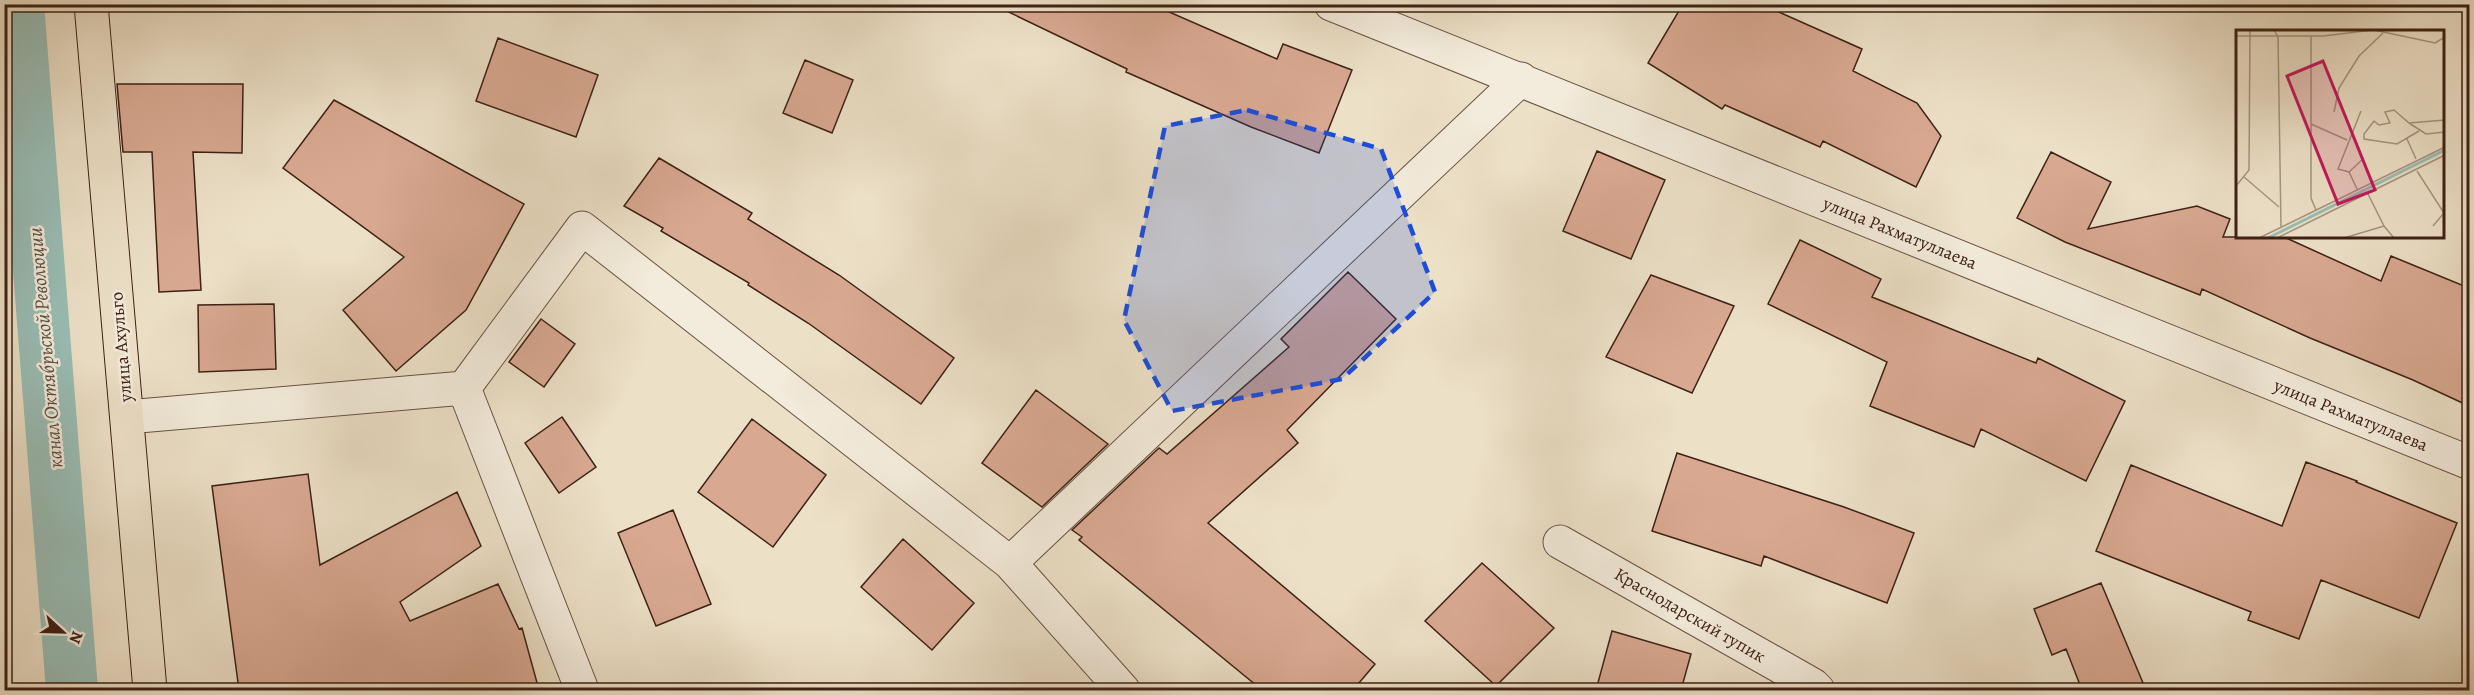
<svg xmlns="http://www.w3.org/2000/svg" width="2474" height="695" font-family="Alegreya,serif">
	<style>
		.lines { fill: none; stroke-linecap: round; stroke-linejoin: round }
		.canal { stroke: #99bdb5; stroke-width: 52 }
		.building { fill: #d8a891; stroke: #3e2115; stroke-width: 1.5 }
		.minor-casing { stroke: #6a5142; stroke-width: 35 }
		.major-casing { stroke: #3e2115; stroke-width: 35 }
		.minor { stroke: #f3ebdb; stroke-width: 33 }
		.major { stroke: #ece0c7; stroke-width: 33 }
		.marked { fill: #1d4ed8; fill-opacity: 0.2; stroke: #1d4ed8; stroke-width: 4.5; stroke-dasharray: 12 8; stroke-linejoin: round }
		.labels { text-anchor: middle; stroke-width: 5; stroke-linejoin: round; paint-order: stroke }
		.street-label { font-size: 18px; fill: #3e2115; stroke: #f3ebdb }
		.water-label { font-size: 20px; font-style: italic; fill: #595045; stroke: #f3ebdb }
		.inset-river { fill: none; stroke: #99bdb5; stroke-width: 3 }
		.inset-road { fill: none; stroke: #a69480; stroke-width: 1.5 }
		.view { fill: #c2185b; fill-opacity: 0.15; stroke: #c2185b; stroke-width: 3 }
		.inset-edge { fill: none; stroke: #3e2115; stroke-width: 3 }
	</style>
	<rect width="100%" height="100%" fill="#ece0c7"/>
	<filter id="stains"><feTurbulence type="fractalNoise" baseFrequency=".00333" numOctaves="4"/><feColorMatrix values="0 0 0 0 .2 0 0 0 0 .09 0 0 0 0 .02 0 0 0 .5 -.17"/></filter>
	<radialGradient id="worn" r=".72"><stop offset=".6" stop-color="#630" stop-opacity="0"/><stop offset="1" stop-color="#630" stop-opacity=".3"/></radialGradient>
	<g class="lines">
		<path class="canal" d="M 18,4 L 72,690"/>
	</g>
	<path class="building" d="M 992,4 L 1151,4 L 1277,59 L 1283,44 L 1352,70 L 1319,153 L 1251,127 L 1126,72 L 1127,69 Z
		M 1683,4 L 1761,4 L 1862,49 L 1853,71 L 1917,103 L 1941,136 L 1916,187 L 1823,141 L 1820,147 L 1725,105 L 1722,109 L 1648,63 Z
		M 498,38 L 598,75 L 576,137 L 476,101 Z
		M 805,60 L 853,80 L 832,133 L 783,113 Z
		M 117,84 L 243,84 L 242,153 L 193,152 L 201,290 L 159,292 L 152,152 L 123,152 Z
		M 334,100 L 524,204 L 466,310 L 396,371 L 343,310 L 404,257 L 283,168 Z
		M 1597,151 L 1665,180 L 1631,259 L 1563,231 Z
		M 2051,152 L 2111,182 L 2088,229 L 2197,206 L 2230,219 L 2223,237 L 2284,237 L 2381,281 L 2391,256 L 2469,288 L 2469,406 L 2413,380 L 2310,338 L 2202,289 L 2200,295 L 2065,242 L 2017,218 Z
		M 659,158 L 752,213 L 748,219 L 839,275 L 954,358 L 921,404 L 808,323 L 748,285 L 749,283 L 661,231 L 663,228 L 624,206 Z
		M 1800,240 L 1881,279 L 1872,297 L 2036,363 L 2038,358 L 2125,401 L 2086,481 L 1981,429 L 1974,447 L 1870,406 L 1887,362 L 1768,304 Z
		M 1348,272 L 1396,319 L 1287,430 L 1298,443 L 1208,523 L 1375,664 L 1353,690 L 1262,690 L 1079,540 L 1082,537 L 1072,530 L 1159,448 L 1167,454 L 1289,347 L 1281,339 Z
		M 1651,275 L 1734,306 L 1692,393 L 1606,357 Z
		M 274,304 L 276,369 L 199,372 L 198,305 Z
		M 541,319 L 575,344 L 544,387 L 509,362 Z
		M 1036,390 L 1108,444 L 1042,507 L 982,463 Z
		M 562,417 L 596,467 L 559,493 L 525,443 Z
		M 752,419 L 826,475 L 773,547 L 698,492 Z
		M 1677,453 L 1844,507 L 1914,533 L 1887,603 L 1764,556 L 1761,566 L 1652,531 Z
		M 2306,462 L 2357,481 L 2356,482 L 2457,523 L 2419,618 L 2321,580 L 2299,639 L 2248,620 L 2251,612 L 2096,551 L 2131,465 L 2282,526 Z
		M 308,474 L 320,565 L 457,492 L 481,546 L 400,602 L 410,621 L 498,584 L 519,629 L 522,628 L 539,690 L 239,690 L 212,486 Z
		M 673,510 L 711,604 L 656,626 L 618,533 Z
		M 903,539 L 974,603 L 932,650 L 861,587 Z
		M 1482,563 L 1554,628 L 1496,686 L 1425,621 Z
		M 2101,583 L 2146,690 L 2082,690 L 2066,649 L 2052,655 L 2034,609 Z
		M 1612,631 L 1691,654 L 1681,690 L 1596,690 Z"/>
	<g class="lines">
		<defs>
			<path id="minor" d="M 1331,4 L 2470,463
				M 464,388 L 582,690
				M 127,417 L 464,388 L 582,228 L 1010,563 L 1123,690
				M 1560,542 L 1813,685 L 1818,690
				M 1010,563 L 1521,79"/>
			<path id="major" d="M 91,4 L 150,690"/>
		</defs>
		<use href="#minor" class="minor-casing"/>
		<use href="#major" class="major-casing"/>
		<use href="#minor" class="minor"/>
		<use href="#major" class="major"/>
	</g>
	<path class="marked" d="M 1247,110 L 1381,149 L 1435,292 L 1342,379 L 1172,411 L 1124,320 L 1165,126 Z"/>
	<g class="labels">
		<g class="street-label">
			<text transform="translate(1900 233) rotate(22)" y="6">улица Рахматуллаева</text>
			<text transform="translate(121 347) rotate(-95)" y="6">улица Ахульго</text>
			<text transform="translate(2351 415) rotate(22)" y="6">улица Рахматуллаева</text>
			<text transform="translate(1690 615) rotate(30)" y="6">Краснодарский тупик</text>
		</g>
		<g class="water-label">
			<text transform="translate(45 348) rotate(-95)" y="7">канал Октябрьской Революции</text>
		</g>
	</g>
	<g transform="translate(2236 30)">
		<rect width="208" height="208" fill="#ece0c7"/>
		<path class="inset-river" d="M 32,208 L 209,120"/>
		<path class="inset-road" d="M 38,0 L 42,7 L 45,197M 138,0 L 199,13 L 209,7M 0,6 L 87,6 L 137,0M 75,6 L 75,168 L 80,180M 98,82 L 103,58 L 123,26 L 147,3M 173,93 L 190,104 L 209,102M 75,94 L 111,110M 183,101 L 161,114 L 128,109 L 128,104 L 138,91 L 143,95 L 154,93 L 149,82 L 158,80 L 173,93 L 209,90M 171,109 L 180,129M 181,141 L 208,183 L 197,196M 113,142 L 128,128M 8,147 L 43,177M 0,156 L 13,140 L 14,0M 121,159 L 113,142 L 102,139 L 125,81M 132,164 L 148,196 L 158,208M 23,208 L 209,117M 41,208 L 209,125M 108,208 L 148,196"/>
		<path class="view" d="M 87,31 L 139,160 L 102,174 L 51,46 Z"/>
		<rect width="208" height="208" class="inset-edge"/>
	</g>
	<rect width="2474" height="695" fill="none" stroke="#ece0c7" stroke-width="24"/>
	<rect x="6" y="6" width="2462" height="683" fill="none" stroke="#3e2115" stroke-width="3"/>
	<rect x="12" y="12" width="2450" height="671" fill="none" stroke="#3e2115" stroke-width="1.5"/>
	<g transform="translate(63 632) rotate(112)" stroke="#f3ebdb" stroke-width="4.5" paint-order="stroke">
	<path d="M0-4.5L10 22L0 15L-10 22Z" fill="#3e2115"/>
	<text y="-9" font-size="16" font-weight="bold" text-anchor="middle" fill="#3e2115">N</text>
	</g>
	<rect width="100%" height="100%" filter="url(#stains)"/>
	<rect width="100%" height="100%" fill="url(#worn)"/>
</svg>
